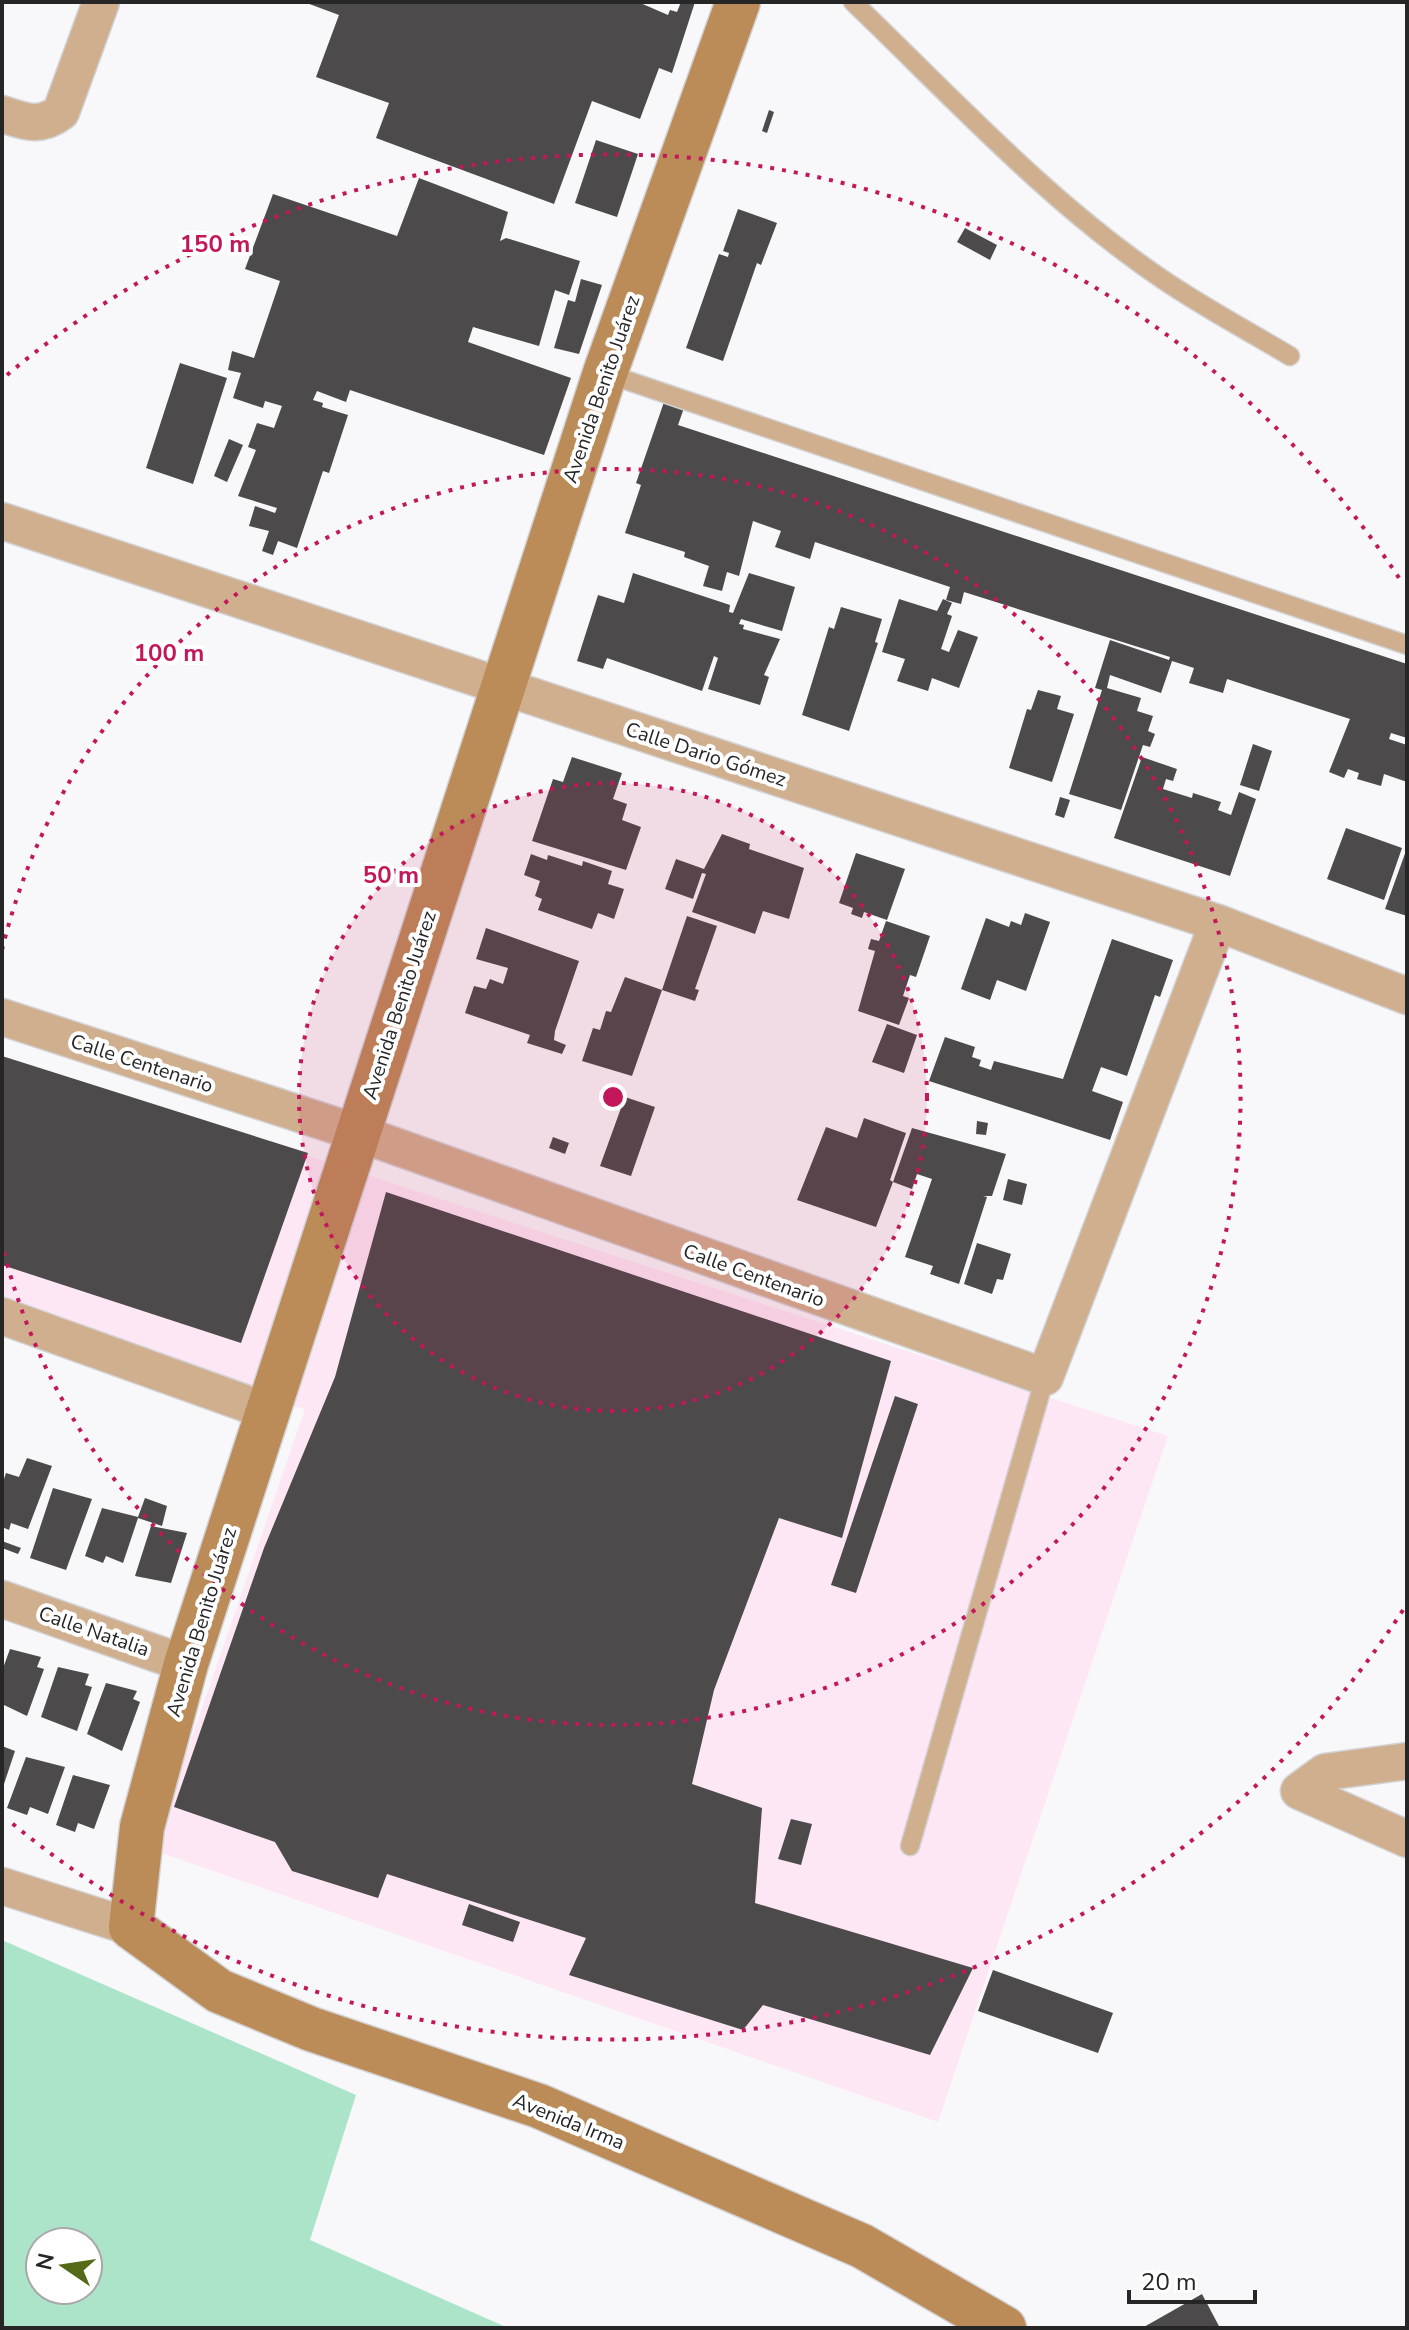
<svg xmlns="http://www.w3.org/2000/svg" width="1409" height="2330" font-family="'Nunito Sans',sans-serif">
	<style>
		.industrial { fill: #fde7f4 }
		.green { fill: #ace4c9; fill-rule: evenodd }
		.building { fill: #4c4a4a }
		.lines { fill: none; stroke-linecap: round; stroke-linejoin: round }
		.lane-casing { stroke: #d2d2d4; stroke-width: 21 }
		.street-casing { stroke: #d2d2d4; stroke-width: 39 }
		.secondary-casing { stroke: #d2d2d4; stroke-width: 47 }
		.lane { stroke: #d0af8e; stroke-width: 18 }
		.street { stroke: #d0af8e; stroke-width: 36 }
		.secondary { stroke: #bb8b58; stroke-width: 44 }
		.ring { fill: none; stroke: #c2185b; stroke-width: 4; stroke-dasharray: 4 8 }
		.labels { text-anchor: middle; stroke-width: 8; stroke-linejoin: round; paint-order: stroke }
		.street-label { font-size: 20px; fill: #262627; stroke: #fff }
		.centre { fill: #c2185b; stroke: #fff; stroke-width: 4 }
		.ring-label { font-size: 24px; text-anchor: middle; font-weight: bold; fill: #c2185b; stroke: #fff; stroke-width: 8; stroke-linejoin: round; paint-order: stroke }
	</style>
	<rect width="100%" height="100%" fill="#f8f8fa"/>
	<path class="industrial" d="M 2,1056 L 1168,1436 L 938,2122 L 153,1850 L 305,1409 L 2,1335 Z"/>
	<path class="green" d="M 2,1940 L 356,2095 L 310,2240 L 508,2328 L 2,2328 ZM 40,2242 L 88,2242 L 88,2290 L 40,2290 Z"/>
	<path class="building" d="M 304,2 L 638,2 L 668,15 L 670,10 L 677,12 L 681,2 L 695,2 L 672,73 L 659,68 L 640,119 L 592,101 L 554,204 L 376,138 L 389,103 L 316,77 L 339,15 Z
		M 769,110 L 774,112 L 767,133 L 762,131 Z
		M 596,140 L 638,154 L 617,217 L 575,203 Z
		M 419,178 L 508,212 L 500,241 L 506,238 L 580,261 L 569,295 L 555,290 L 539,346 L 473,327 L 468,342 L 571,378 L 544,455 L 350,390 L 346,402 L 317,391 L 313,400 L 323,403 L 322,407 L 348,415 L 329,473 L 323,471 L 297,548 L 278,541 L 273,555 L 262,551 L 269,531 L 249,526 L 255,506 L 275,513 L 277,508 L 238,496 L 256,450 L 248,447 L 257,423 L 274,428 L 282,406 L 265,401 L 263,408 L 233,398 L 241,373 L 228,370 L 232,351 L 254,358 L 280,281 L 245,269 L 273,194 L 397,236 Z
		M 738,209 L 777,223 L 761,265 L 757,263 L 723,361 L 686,348 L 719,254 L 728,257 L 729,253 L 723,251 Z
		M 965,228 L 997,245 L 990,260 L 957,242 Z
		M 581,279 L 602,285 L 579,354 L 554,348 L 568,300 L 575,302 Z
		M 180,363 L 227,378 L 193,484 L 146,468 Z
		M 664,402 L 684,408 L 678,425 L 1407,664 L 1407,738 L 1391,733 L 1389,739 L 1407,745 L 1407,782 L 1384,774 L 1381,786 L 1357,779 L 1359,773 L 1348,769 L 1344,778 L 1329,772 L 1350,719 L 1227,679 L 1223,693 L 1189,683 L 1194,668 L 1172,661 L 1161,693 L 1110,675 L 1107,688 L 1141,698 L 1137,711 L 1153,716 L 1148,731 L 1155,734 L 1150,747 L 1143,745 L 1121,810 L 1069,794 L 1102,690 L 1095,688 L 1110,640 L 1169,660 L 1170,657 L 964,592 L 961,604 L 946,600 L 950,587 L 815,542 L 810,559 L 775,547 L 781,531 L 753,521 L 739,576 L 727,572 L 722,591 L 703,586 L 709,566 L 684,557 L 685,552 L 625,533 L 641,485 L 636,483 Z
		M 229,439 L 243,445 L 227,482 L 214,476 Z
		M 633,573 L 730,605 L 729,612 L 733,613 L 749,573 L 795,587 L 782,631 L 741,619 L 739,624 L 744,625 L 743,629 L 780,639 L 764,675 L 769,677 L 760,705 L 708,689 L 718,658 L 714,656 L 702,691 L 607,658 L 603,669 L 577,661 L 598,595 L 624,603 Z
		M 899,599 L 937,611 L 943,599 L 952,603 L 947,614 L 952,616 L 941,649 L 949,652 L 958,630 L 978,637 L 959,688 L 932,678 L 928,691 L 897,681 L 905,659 L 882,652 Z
		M 841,607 L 882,619 L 875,642 L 878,643 L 849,731 L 802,715 L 829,627 L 834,629 Z
		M 1038,690 L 1061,696 L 1057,709 L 1074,714 L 1052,782 L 1009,768 L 1027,709 L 1031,710 Z
		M 1253,744 L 1272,751 L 1259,791 L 1240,785 Z
		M 572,757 L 622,773 L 613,799 L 627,804 L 622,820 L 641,827 L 626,870 L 532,841 L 553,779 L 563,782 Z
		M 1142,757 L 1177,769 L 1173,781 L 1166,779 L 1163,789 L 1192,798 L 1193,793 L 1221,802 L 1218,810 L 1231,815 L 1239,792 L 1256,799 L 1230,876 L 1114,838 Z
		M 1060,797 L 1070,800 L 1064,818 L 1055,815 Z
		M 1346,828 L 1402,848 L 1384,900 L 1327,879 Z
		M 722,834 L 750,844 L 749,849 L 804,868 L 789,919 L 763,911 L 755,934 L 692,912 L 706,874 L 702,873 L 693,899 L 665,889 L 676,859 L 704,869 Z
		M 1407,848 L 1407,916 L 1385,909 Z
		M 856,853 L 905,869 L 887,920 L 864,912 L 862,918 L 851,914 L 853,908 L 839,903 Z
		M 531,854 L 547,860 L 548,855 L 582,866 L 583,861 L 612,871 L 608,884 L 624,889 L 614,919 L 598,913 L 592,929 L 538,910 L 542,899 L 535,896 L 540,881 L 524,875 Z
		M 1025,913 L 1050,922 L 1026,991 L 997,980 L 990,1000 L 961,989 L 986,918 L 1009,927 L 1011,921 L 1021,925 Z
		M 687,916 L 717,926 L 695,989 L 699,990 L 695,1001 L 662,990 Z
		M 886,921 L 930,936 L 916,977 L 910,975 L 903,996 L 909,998 L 899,1025 L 858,1011 L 875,951 L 868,949 L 871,939 L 879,941 Z
		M 486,928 L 579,961 L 555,1031 L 554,1040 L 566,1045 L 562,1054 L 527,1043 L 530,1035 L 465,1013 L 474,986 L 486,989 L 490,979 L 503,984 L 508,968 L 476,959 Z
		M 1112,939 L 1173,960 L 1160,997 L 1155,995 L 1127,1076 L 1101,1067 L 1092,1091 L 1123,1102 L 1110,1140 L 929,1081 L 945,1037 L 975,1047 L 972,1057 L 981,1060 L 979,1066 L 991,1070 L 994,1061 L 1063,1079 Z
		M 625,977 L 662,990 L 632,1076 L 582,1061 L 593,1028 L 600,1030 L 606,1011 L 611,1012 Z
		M 887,1024 L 917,1035 L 904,1073 L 872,1062 Z
		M 2,1056 L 308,1153 L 241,1343 L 2,1265 Z
		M 625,1097 L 655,1107 L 631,1176 L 600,1166 Z
		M 864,1118 L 906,1133 L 890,1180 L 893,1182 L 912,1128 L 1006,1154 L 992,1196 L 983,1196 L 987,1197 L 959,1284 L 930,1274 L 933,1266 L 905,1257 L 932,1179 L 917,1174 L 912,1189 L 893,1182 L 876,1227 L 797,1200 L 826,1127 L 857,1138 Z
		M 977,1121 L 988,1123 L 986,1135 L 976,1134 Z
		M 553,1137 L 569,1143 L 565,1154 L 549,1148 Z
		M 1008,1179 L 1027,1184 L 1022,1205 L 1003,1200 Z
		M 386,1192 L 891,1361 L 842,1538 L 779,1518 L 714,1690 L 692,1784 L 762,1808 L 755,1903 L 973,1968 L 930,2055 L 763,2005 L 743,2030 L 569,1975 L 586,1938 L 387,1874 L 378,1898 L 292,1871 L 275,1842 L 174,1807 L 264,1548 L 335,1377 Z
		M 977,1243 L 1011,1254 L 1003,1280 L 997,1279 L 992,1294 L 964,1284 Z
		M 895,1396 L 918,1404 L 856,1593 L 831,1585 Z
		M 27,1458 L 52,1466 L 28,1529 L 11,1523 L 9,1530 L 2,1527 L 2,1485 L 6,1473 L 19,1477 Z
		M 53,1488 L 92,1499 L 66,1570 L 30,1558 Z
		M 145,1498 L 167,1506 L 162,1526 L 138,1518 L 123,1563 L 106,1556 L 103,1563 L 85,1556 L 102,1508 L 138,1517 Z
		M 151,1526 L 187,1533 L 171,1583 L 135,1576 Z
		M 2,1541 L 21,1548 L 18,1554 L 2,1548 Z
		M 10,1649 L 41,1657 L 37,1667 L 44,1669 L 27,1716 L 2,1704 L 2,1671 Z
		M 58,1667 L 89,1674 L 85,1685 L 92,1687 L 77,1731 L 41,1717 Z
		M 106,1683 L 137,1691 L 133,1699 L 140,1702 L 122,1751 L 87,1734 Z
		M 2,1746 L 15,1751 L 3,1787 L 2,1787 Z
		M 26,1757 L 65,1767 L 48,1814 L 30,1807 L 27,1815 L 7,1808 Z
		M 73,1775 L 110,1785 L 94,1829 L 78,1823 L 75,1832 L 56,1825 Z
		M 791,1819 L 812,1824 L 801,1865 L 778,1859 Z
		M 469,1904 L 520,1922 L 513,1942 L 462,1925 Z
		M 993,1970 L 1113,2013 L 1098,2053 L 978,2011 Z
		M 1202,2294 L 1220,2328 L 1142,2328 L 1158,2319 Z"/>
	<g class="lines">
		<defs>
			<path id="lane" d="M 853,2 C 952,97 1050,204 1165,281 C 1205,308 1248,331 1290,356
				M 605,373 L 1407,645
				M 910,1846 L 1045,1377"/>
			<path id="street" d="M 2,114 C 26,122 40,128 61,112 L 101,2
				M 2,521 L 1218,923 L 1407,996
				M 2,1017 L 358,1133 L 1045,1377 L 1218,923
				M 2,1316 L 267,1411
				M 2,1599 L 186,1664
				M 1407,1761 L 1325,1772 L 1299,1791 L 1407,1839
				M 2,1886 L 131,1927"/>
			<path id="secondary" d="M 738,2 L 605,373 L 186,1664 L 142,1827 L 131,1927 L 219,1991 L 311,2029 L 539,2106 L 862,2246 L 1004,2328"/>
		</defs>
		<use href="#lane" class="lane-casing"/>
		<use href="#street" class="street-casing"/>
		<use href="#secondary" class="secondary-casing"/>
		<use href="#lane" class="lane"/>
		<use href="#street" class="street"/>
		<use href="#secondary" class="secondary"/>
	</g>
	<circle cx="613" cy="1097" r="314" fill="#c2185b" fill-opacity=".12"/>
	<g class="ring">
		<circle cx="613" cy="1097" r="314"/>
		<path d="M2 950A628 628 0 1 1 2 1244"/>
		<path d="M1403 1610A942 942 0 0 1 7 1819M7 375A942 942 0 0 1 1403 584"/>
	</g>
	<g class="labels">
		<g class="street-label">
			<text transform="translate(601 389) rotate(-71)" y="7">Avenida Benito Juárez</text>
			<text transform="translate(706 754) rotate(18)" y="7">Calle Dario Gómez</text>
			<text transform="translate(399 1005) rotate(-72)" y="7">Avenida Benito Juárez</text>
			<text transform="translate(142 1063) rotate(18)" y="7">Calle Centenario</text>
			<text transform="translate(754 1275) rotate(20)" y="7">Calle Centenario</text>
			<text transform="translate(201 1622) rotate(-73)" y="7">Avenida Benito Juárez</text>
			<text transform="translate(94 1631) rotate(19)" y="7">Calle Natalia</text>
			<text transform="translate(569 2121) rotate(22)" y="7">Avenida Irma</text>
		</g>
	</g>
	<circle cx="613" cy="1097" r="12" class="centre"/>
	<g class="ring-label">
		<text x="215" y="252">150 m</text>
		<text x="169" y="661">100 m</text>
		<text x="391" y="883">50 m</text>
	</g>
	<rect width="1409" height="2330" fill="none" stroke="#262627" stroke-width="8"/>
	<g transform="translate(64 2266) rotate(283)"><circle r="38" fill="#ffffff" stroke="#a8a8a9" stroke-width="2"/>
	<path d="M0-6L14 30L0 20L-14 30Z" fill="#536a19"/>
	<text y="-12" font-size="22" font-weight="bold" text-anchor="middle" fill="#262627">N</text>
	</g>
	<path d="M1129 2290v12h126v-12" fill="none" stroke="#262627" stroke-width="4"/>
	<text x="1141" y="2290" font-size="24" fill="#262627" stroke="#ffffff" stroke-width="6" paint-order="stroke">20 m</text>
</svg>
